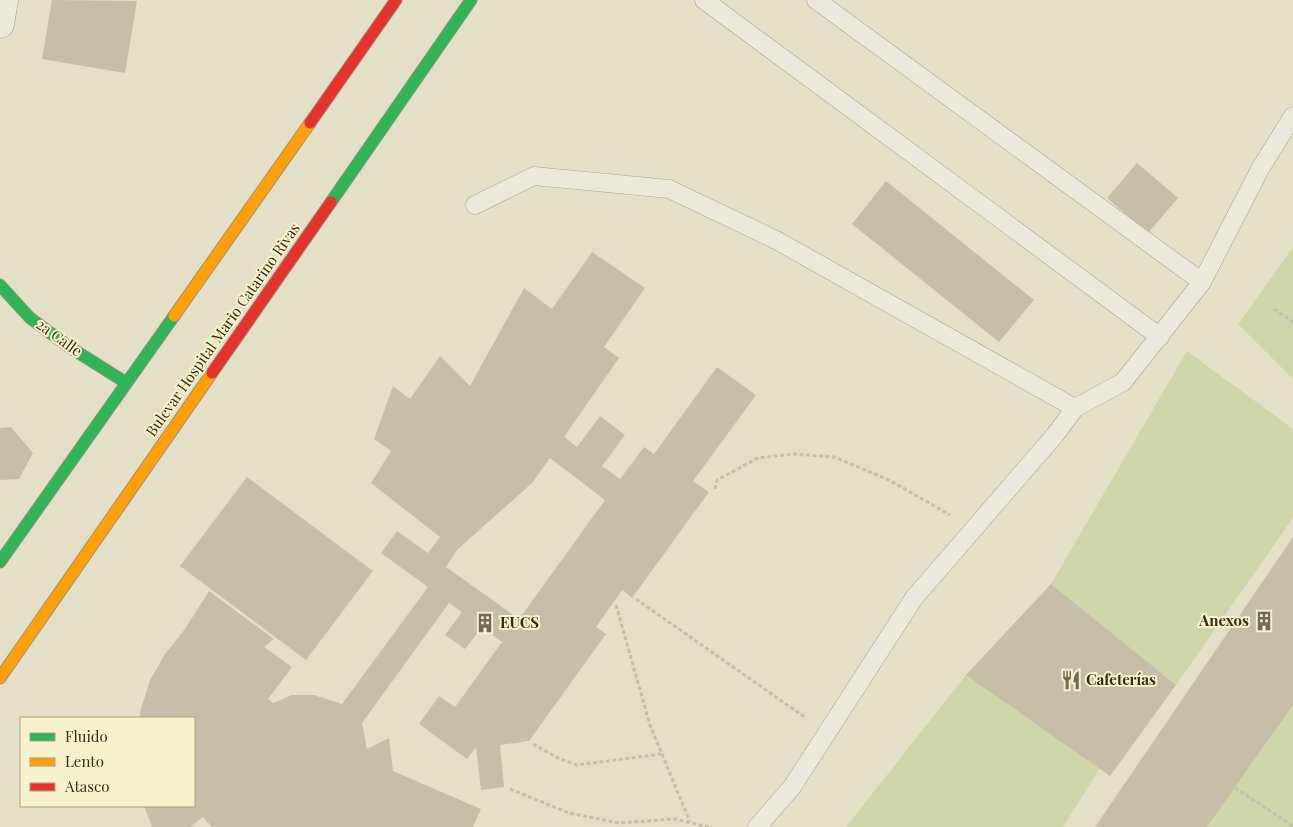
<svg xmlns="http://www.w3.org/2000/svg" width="1293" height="827" font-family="'Playfair Display',serif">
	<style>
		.green { fill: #cfd6a9 }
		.building { fill: #c7bea9; fill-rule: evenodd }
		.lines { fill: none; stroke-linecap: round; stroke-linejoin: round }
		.lane-casing { stroke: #a8a392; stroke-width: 19 }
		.street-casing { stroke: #a8a392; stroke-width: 29 }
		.fast-casing { stroke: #989282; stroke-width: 13 }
		.slow-casing { stroke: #989282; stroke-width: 13 }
		.jam-casing { stroke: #989282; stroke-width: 13 }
		.path { stroke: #c4c0b1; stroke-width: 3; stroke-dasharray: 4 2.5; stroke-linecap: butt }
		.lane { stroke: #ece8da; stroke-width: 18 }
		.street { stroke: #ece8da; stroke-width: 28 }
		.fast { stroke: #30b455; stroke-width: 11 }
		.slow { stroke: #ff9f0a; stroke-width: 11 }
		.jam { stroke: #e5322d; stroke-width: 11 }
		.labels { text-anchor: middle; stroke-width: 4; stroke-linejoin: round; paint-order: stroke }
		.street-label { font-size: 15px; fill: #362c1a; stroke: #f7f1cc }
		.poi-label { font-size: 15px; font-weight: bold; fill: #362c1a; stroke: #f7f1cc; text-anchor: start }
	</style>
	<rect width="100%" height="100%" fill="#e4e0c8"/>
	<path class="green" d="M 1293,247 L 1293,379 L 1238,324 Z
		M 1187,351 L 1293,429 L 1293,518 L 1176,685 L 1051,584 Z
		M 966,675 L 1100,768 L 1063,827 L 846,827 Z
		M 1293,705 L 1293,827 L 1207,827 Z"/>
	<path class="building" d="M 52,0 L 137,1 L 125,73 L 42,59 Z
		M 1137,163 L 1178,198 L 1148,233 L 1107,198 Z
		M 886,181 L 1034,300 L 999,342 L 852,224 Z
		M 592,252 L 645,288 L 604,347 L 619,358 L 564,437 L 577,447 L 600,416 L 625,435 L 602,466 L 620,479 L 644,447 L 654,454 L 717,367 L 756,395 L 693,481 L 709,492 L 632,598 L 622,590 L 596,627 L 606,634 L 529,741 L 500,745 L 504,787 L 481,790 L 476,747 L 467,759 L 419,724 L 439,696 L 455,707 L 502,642 L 482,627 L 465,649 L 445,635 L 462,612 L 449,603 L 362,723 L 367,749 L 389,738 L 393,771 L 481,809 L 473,827 L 212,827 L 203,817 L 190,827 L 152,827 L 144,806 L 194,806 L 194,718 L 139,718 L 141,709 L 150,680 L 165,654 L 185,629 L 209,591 L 274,639 L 264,647 L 292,667 L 268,699 L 273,703 L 292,695 L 314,695 L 342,704 L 428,587 L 381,553 L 397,531 L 428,553 L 440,537 L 371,483 L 391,451 L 374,439 L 393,386 L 410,399 L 440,356 L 470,386 L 524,288 L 552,309 ZM 550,458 L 605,500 L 519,619 L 446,567 L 457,550 L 532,483 Z
		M 11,427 L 33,453 L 19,479 L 0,480 L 0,428 Z
		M 247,477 L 373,571 L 306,660 L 180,566 Z
		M 1293,537 L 1293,705 L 1207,827 L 1095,827 Z
		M 1051,584 L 1176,685 L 1110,776 L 966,675 Z"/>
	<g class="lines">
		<defs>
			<path id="lane" d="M 704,0 L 1160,337
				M 816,0 L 1202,282
				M 475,205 L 534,176 L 669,189 L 776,240 L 1075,408
				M 757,827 L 792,787 L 914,598 L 1055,435 L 1075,408 L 1123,382 L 1202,282 L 1260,169 L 1293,116"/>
			<path id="street" d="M 0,24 L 4,0"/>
			<path id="fast" d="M 331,202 L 471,0
				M 0,285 L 30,318 L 71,348 L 125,382
				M 0,562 L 174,316"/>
			<path id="slow" d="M 174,316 L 310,123
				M 0,678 L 212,373"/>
			<path id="jam" d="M 310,123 L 396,0
				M 212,373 L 331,202"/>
		</defs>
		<use href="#lane" class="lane-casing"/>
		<use href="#street" class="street-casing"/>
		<use href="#fast" class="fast-casing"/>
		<use href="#slow" class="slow-casing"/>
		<use href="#jam" class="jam-casing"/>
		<path class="path" d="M 1274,309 L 1293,322
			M 715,489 L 717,480 L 758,458 L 794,454 L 834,457 L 889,480 L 950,515
			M 636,599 L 806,718
			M 616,605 L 650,725 L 690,822
			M 533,744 L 558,758 L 577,765 L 662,754
			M 1235,788 L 1293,826
			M 510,789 L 569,813 L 619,823 L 674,819 L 709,827"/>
		<use href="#lane" class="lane"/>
		<use href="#street" class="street"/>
		<use href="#fast" class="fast"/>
		<use href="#slow" class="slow"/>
		<use href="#jam" class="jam"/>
	</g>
	<defs>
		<symbol id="building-bare" viewBox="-9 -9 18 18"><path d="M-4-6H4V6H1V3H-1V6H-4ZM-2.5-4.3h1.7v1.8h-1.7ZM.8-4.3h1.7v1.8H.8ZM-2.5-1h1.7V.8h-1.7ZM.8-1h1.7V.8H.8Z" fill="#736b57" stroke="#f7f1cc" stroke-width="2.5" paint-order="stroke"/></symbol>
		<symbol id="restaurant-bare" viewBox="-9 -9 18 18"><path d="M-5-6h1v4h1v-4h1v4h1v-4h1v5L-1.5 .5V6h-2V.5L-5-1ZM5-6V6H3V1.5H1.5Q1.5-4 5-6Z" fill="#736b57" stroke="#f7f1cc" stroke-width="2.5" paint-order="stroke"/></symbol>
	</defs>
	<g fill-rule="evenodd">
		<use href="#building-bare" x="1250" y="607" width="28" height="28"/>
		<use href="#building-bare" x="471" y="609" width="28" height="28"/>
		<use href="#restaurant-bare" x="1057" y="666" width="28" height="28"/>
	</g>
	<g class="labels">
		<g class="street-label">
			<text transform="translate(223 330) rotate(-55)" y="5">Bulevar Hospital Mario Catarino Rivas</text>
			<text transform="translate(59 338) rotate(36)" y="5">2a Calle</text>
		</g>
		<g class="poi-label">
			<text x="1249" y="626" text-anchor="end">Anexos</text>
			<text x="500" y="628">EUCS</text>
			<text x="1086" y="685">Cafeterías</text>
		</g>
	</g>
	<rect x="20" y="717" width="175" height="90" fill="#f7f1cc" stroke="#aaa285"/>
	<rect x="30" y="733" width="25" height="8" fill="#30b455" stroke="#aaa285"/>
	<text x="65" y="742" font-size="15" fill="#362c1a">Fluido</text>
	<rect x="30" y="758" width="25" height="8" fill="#ff9f0a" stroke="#aaa285"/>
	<text x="65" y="767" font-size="15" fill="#362c1a">Lento</text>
	<rect x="30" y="783" width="25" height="8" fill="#e5322d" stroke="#aaa285"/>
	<text x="65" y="792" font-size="15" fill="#362c1a">Atasco</text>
</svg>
